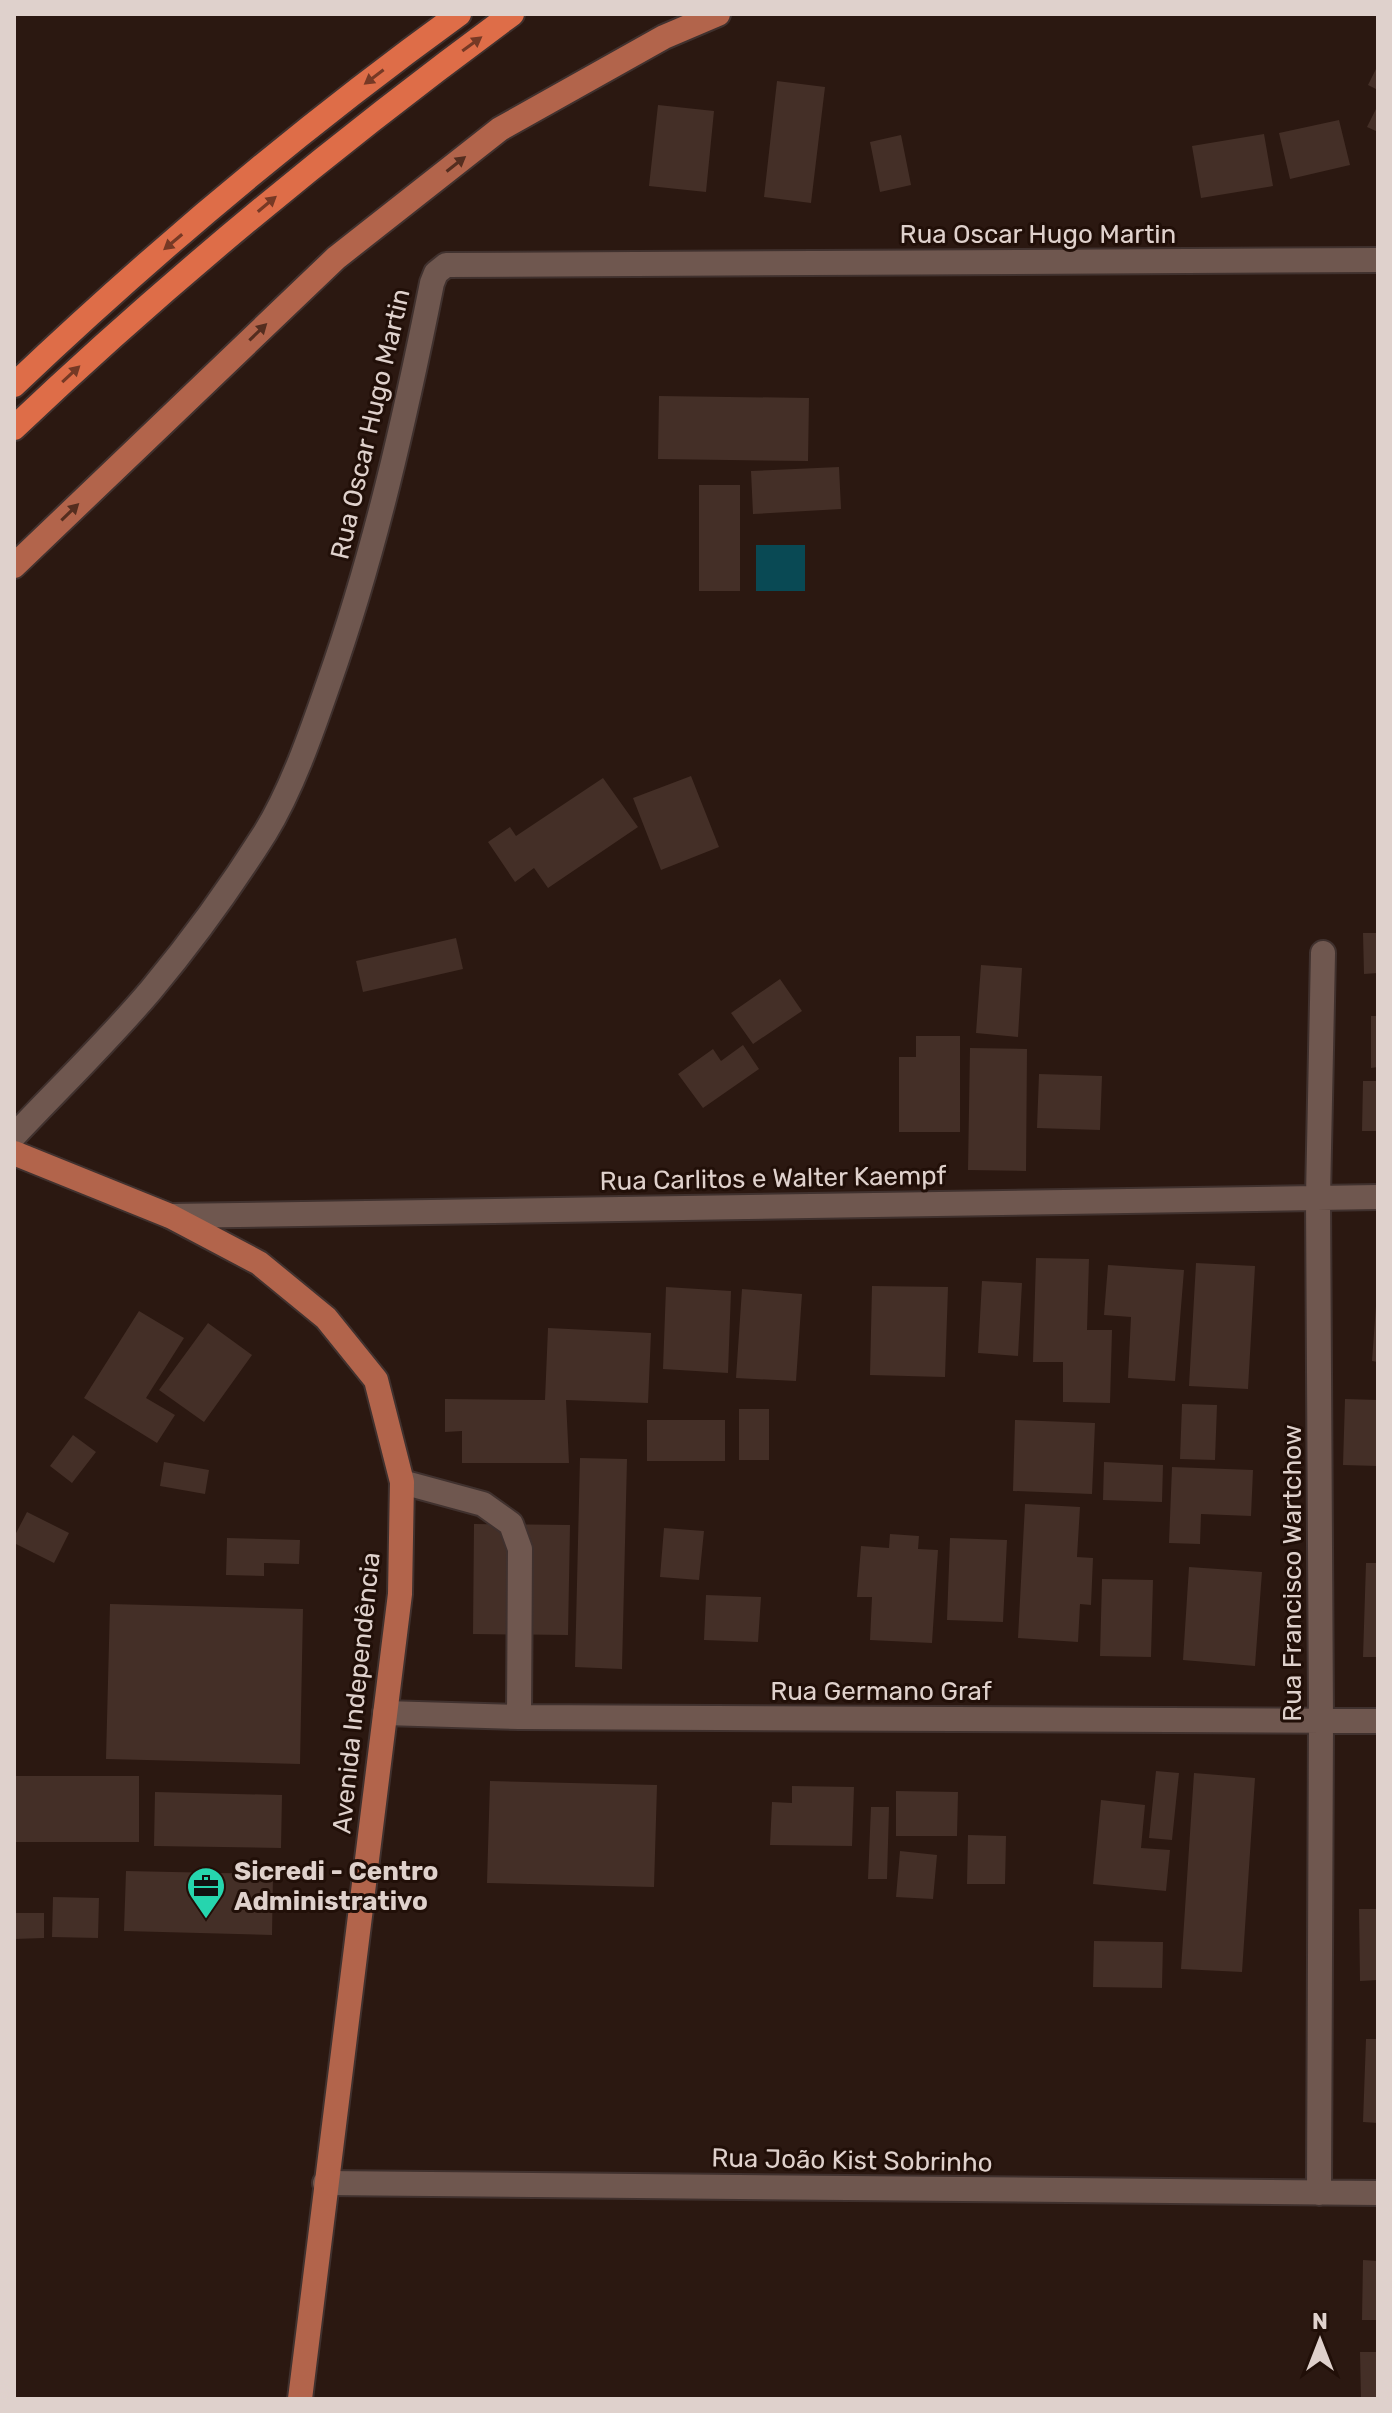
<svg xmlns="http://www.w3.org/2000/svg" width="1392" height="2413" font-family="Rubik,sans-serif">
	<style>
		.water { fill: #094954 }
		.building { fill: #442f27 }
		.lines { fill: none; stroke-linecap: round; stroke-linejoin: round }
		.minor-casing { stroke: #40312e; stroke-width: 28 }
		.major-casing { stroke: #40312e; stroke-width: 28 }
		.highway-casing { stroke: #40312e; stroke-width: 28 }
		.minor { stroke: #6f574f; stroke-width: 24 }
		.major { stroke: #b2644b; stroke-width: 24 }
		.highway { stroke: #de6d48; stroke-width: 24 }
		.oneway { fill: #763925 }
		.oneway2 { fill: #542d1f }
		.labels { text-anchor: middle; stroke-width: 6; stroke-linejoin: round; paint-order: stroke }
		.street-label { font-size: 26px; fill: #dfd1cc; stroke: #210f08 }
		.poi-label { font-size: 26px; font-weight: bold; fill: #dfd1cc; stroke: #210f08; text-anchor: start }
	</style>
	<rect width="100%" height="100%" fill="#2b1811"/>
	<path class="water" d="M 756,545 L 805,545 L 805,591 L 756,591 Z"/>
	<path class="building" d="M 1378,65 L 1378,90 L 1368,85 Z
		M 777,81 L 825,87 L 811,203 L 764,197 Z
		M 658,105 L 714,111 L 706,192 L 649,186 Z
		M 1378,105 L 1378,132 L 1367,127 Z
		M 1339,120 L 1350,165 L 1290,179 L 1279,133 Z
		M 1264,134 L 1273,186 L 1201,198 L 1192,146 Z
		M 901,135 L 911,185 L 880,192 L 870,142 Z
		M 659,396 L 809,398 L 808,461 L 658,459 Z
		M 839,467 L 841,509 L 753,514 L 751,471 Z
		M 699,485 L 740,485 L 740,591 L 699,591 Z
		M 691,776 L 719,847 L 661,870 L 633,798 Z
		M 603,778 L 638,827 L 548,888 L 534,868 L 515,882 L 488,842 L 510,827 L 516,836 Z
		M 1363,933 L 1378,933 L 1378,973 L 1364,974 Z
		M 456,938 L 463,969 L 363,992 L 356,961 Z
		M 981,965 L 1022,968 L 1018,1037 L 976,1033 Z
		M 780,979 L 802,1011 L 753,1044 L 731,1013 Z
		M 1371,1016 L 1378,1016 L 1378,1067 L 1371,1068 Z
		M 916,1036 L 960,1036 L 960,1132 L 899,1132 L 899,1057 L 916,1057 Z
		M 743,1045 L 759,1069 L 703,1108 L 678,1074 L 713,1049 L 721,1061 Z
		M 970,1048 L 1027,1049 L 1026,1171 L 968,1170 Z
		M 1039,1074 L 1102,1076 L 1100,1130 L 1037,1128 Z
		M 1363,1081 L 1378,1081 L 1378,1131 L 1362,1131 Z
		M 1036,1258 L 1089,1259 L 1087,1330 L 1112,1330 L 1110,1403 L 1063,1402 L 1063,1362 L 1033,1362 Z
		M 1196,1263 L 1255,1266 L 1248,1389 L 1189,1386 Z
		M 1108,1265 L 1184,1270 L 1175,1381 L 1128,1378 L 1131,1317 L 1104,1315 Z
		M 982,1281 L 1022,1283 L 1018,1356 L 978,1353 Z
		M 872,1286 L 948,1287 L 945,1377 L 870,1375 Z
		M 666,1287 L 731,1291 L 728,1373 L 663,1369 Z
		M 742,1289 L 802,1294 L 796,1381 L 736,1378 Z
		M 1376,1306 L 1378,1306 L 1378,1362 L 1372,1361 Z
		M 139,1311 L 184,1338 L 146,1398 L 175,1415 L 157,1443 L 84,1398 Z
		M 208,1323 L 252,1355 L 204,1422 L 159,1390 Z
		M 548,1328 L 651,1333 L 648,1403 L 566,1400 L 569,1463 L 462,1463 L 462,1431 L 445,1432 L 445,1399 L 545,1400 Z
		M 1345,1399 L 1378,1400 L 1378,1466 L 1343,1465 Z
		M 1182,1404 L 1217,1405 L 1215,1460 L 1180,1459 Z
		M 739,1409 L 769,1409 L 769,1460 L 739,1460 Z
		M 647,1420 L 725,1420 L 725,1461 L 647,1461 Z
		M 1015,1420 L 1095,1423 L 1092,1494 L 1013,1491 Z
		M 73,1435 L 96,1452 L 72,1483 L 50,1466 Z
		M 580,1458 L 627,1459 L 622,1669 L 575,1667 Z
		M 164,1462 L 209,1470 L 205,1494 L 160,1486 Z
		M 1104,1462 L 1163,1465 L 1162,1502 L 1103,1500 Z
		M 1172,1467 L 1253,1470 L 1251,1516 L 1201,1514 L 1200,1544 L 1169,1543 Z
		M 1025,1504 L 1080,1507 L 1077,1557 L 1093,1558 L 1091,1605 L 1080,1604 L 1078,1642 L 1018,1638 Z
		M 27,1512 L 69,1533 L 54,1563 L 14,1543 L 14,1537 Z
		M 474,1524 L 570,1525 L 568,1635 L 473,1634 Z
		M 664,1528 L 704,1531 L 699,1580 L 660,1577 Z
		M 890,1534 L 919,1536 L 918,1549 L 938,1550 L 932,1643 L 870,1640 L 872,1597 L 857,1597 L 861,1546 L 889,1548 Z
		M 227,1538 L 300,1540 L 299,1564 L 264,1563 L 264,1576 L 226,1575 Z
		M 950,1538 L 1007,1540 L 1003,1622 L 947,1620 Z
		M 1366,1563 L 1378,1563 L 1378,1657 L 1363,1657 Z
		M 1189,1567 L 1262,1572 L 1255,1666 L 1183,1660 Z
		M 1102,1579 L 1153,1580 L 1151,1657 L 1100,1656 Z
		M 706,1595 L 761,1597 L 758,1642 L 704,1640 Z
		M 110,1604 L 303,1609 L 300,1764 L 106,1759 Z
		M 1156,1771 L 1179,1773 L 1172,1840 L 1149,1838 Z
		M 1194,1773 L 1255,1778 L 1242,1972 L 1181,1969 Z
		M 14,1776 L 139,1776 L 139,1842 L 14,1842 Z
		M 490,1781 L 657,1785 L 654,1887 L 487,1883 Z
		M 792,1786 L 854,1787 L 852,1846 L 770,1845 L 772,1802 L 792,1803 Z
		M 896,1791 L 958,1792 L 957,1836 L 896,1836 Z
		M 155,1792 L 282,1795 L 281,1848 L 154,1846 Z
		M 1101,1800 L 1145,1805 L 1141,1848 L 1170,1850 L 1166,1891 L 1093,1884 Z
		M 871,1807 L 889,1807 L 887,1879 L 868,1879 Z
		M 968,1835 L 1006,1836 L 1005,1884 L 967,1884 Z
		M 900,1851 L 937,1855 L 933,1899 L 896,1897 Z
		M 126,1871 L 273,1874 L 272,1935 L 124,1931 Z
		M 53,1897 L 99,1898 L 98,1938 L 52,1937 Z
		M 1359,1909 L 1378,1909 L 1378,1980 L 1360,1981 Z
		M 14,1913 L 44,1913 L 44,1938 L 14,1939 Z
		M 1094,1941 L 1163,1942 L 1162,1988 L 1093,1987 Z
		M 1366,2039 L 1378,2039 L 1378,2123 L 1363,2122 Z
		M 1363,2260 L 1378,2261 L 1378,2320 L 1362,2320 Z
		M 1360,2352 L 1378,2352 L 1378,2399 L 1361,2399 Z"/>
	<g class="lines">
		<defs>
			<path id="minor" d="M 14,1136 C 59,1088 108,1041 151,990 C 192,941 231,887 265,833 C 292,789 312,731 329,682 C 375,552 405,418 432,283 L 436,273 L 446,265 L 1378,260
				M 170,1216 L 1378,1197
				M 402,1482 L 483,1504 L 511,1524 L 520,1549 L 519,1717
				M 385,1713 L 519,1717 L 1378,1721
				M 325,2183 L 1378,2193
				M 1319,2193 L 1321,1721 L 1318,1197 L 1323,953"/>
			<path id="major" d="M 14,566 L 336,258 L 500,129 L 664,37 L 718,14
				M 14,1153 L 170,1216 L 259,1263 L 326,1318 L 376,1380 L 402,1482 L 400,1594 L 300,2399"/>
			<path id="highway" d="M 14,385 C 154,252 303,127 459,14
				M 14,428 C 171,279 338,142 512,14"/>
		</defs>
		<use href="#minor" class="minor-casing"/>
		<use href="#major" class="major-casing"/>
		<use href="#highway" class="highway-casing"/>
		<use href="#minor" class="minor"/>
		<use href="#major" class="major"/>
		<use href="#highway" class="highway"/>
	</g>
	<defs><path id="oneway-solid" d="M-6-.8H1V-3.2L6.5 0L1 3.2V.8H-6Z" transform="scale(2)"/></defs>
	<g class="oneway">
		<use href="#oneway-solid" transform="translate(472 44) rotate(-36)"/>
		<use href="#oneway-solid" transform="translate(374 77) rotate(143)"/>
		<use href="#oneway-solid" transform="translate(267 204) rotate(-40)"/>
		<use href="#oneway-solid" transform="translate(173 242) rotate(140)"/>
		<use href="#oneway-solid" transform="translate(71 374) rotate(-43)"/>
	</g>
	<g class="oneway2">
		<use href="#oneway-solid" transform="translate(456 164) rotate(-38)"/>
		<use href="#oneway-solid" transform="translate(258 332) rotate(-44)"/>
		<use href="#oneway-solid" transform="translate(70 512) rotate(-44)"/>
	</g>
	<defs>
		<symbol id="office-pin" viewBox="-11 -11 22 30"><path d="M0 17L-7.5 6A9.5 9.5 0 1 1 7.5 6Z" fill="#26d5ae" stroke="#210f08"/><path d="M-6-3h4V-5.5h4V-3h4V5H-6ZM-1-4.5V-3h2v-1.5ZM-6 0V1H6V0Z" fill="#111"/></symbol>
	</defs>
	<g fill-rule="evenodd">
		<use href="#office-pin" x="184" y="1864" width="44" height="60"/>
	</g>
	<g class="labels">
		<g class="street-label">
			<text x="1038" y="243">Rua Oscar Hugo Martin</text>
			<text transform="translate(370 424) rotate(-77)" y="9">Rua Oscar Hugo Martin</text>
			<text transform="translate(773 1178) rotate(-1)" y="9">Rua Carlitos e Walter Kaempf</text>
			<text transform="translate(1292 1573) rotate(-90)" y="9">Rua Francisco Wartchow</text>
			<text x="881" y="1700">Rua Germano Graf</text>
			<text transform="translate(356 1693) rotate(-84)" y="9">Avenida Independência</text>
			<text transform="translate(852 2160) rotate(1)" y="9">Rua João Kist Sobrinho</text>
		</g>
		<g class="poi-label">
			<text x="234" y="1880">Sicredi - Centro<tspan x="234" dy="30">Administrativo</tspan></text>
		</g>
	</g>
	<rect width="1392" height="2413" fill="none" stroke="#dfd1cc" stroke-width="32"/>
	<g transform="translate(1320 2341)" stroke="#210f08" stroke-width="6" paint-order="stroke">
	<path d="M0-6L14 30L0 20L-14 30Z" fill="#dfd1cc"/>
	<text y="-12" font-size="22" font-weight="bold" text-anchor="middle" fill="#dfd1cc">N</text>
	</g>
</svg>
